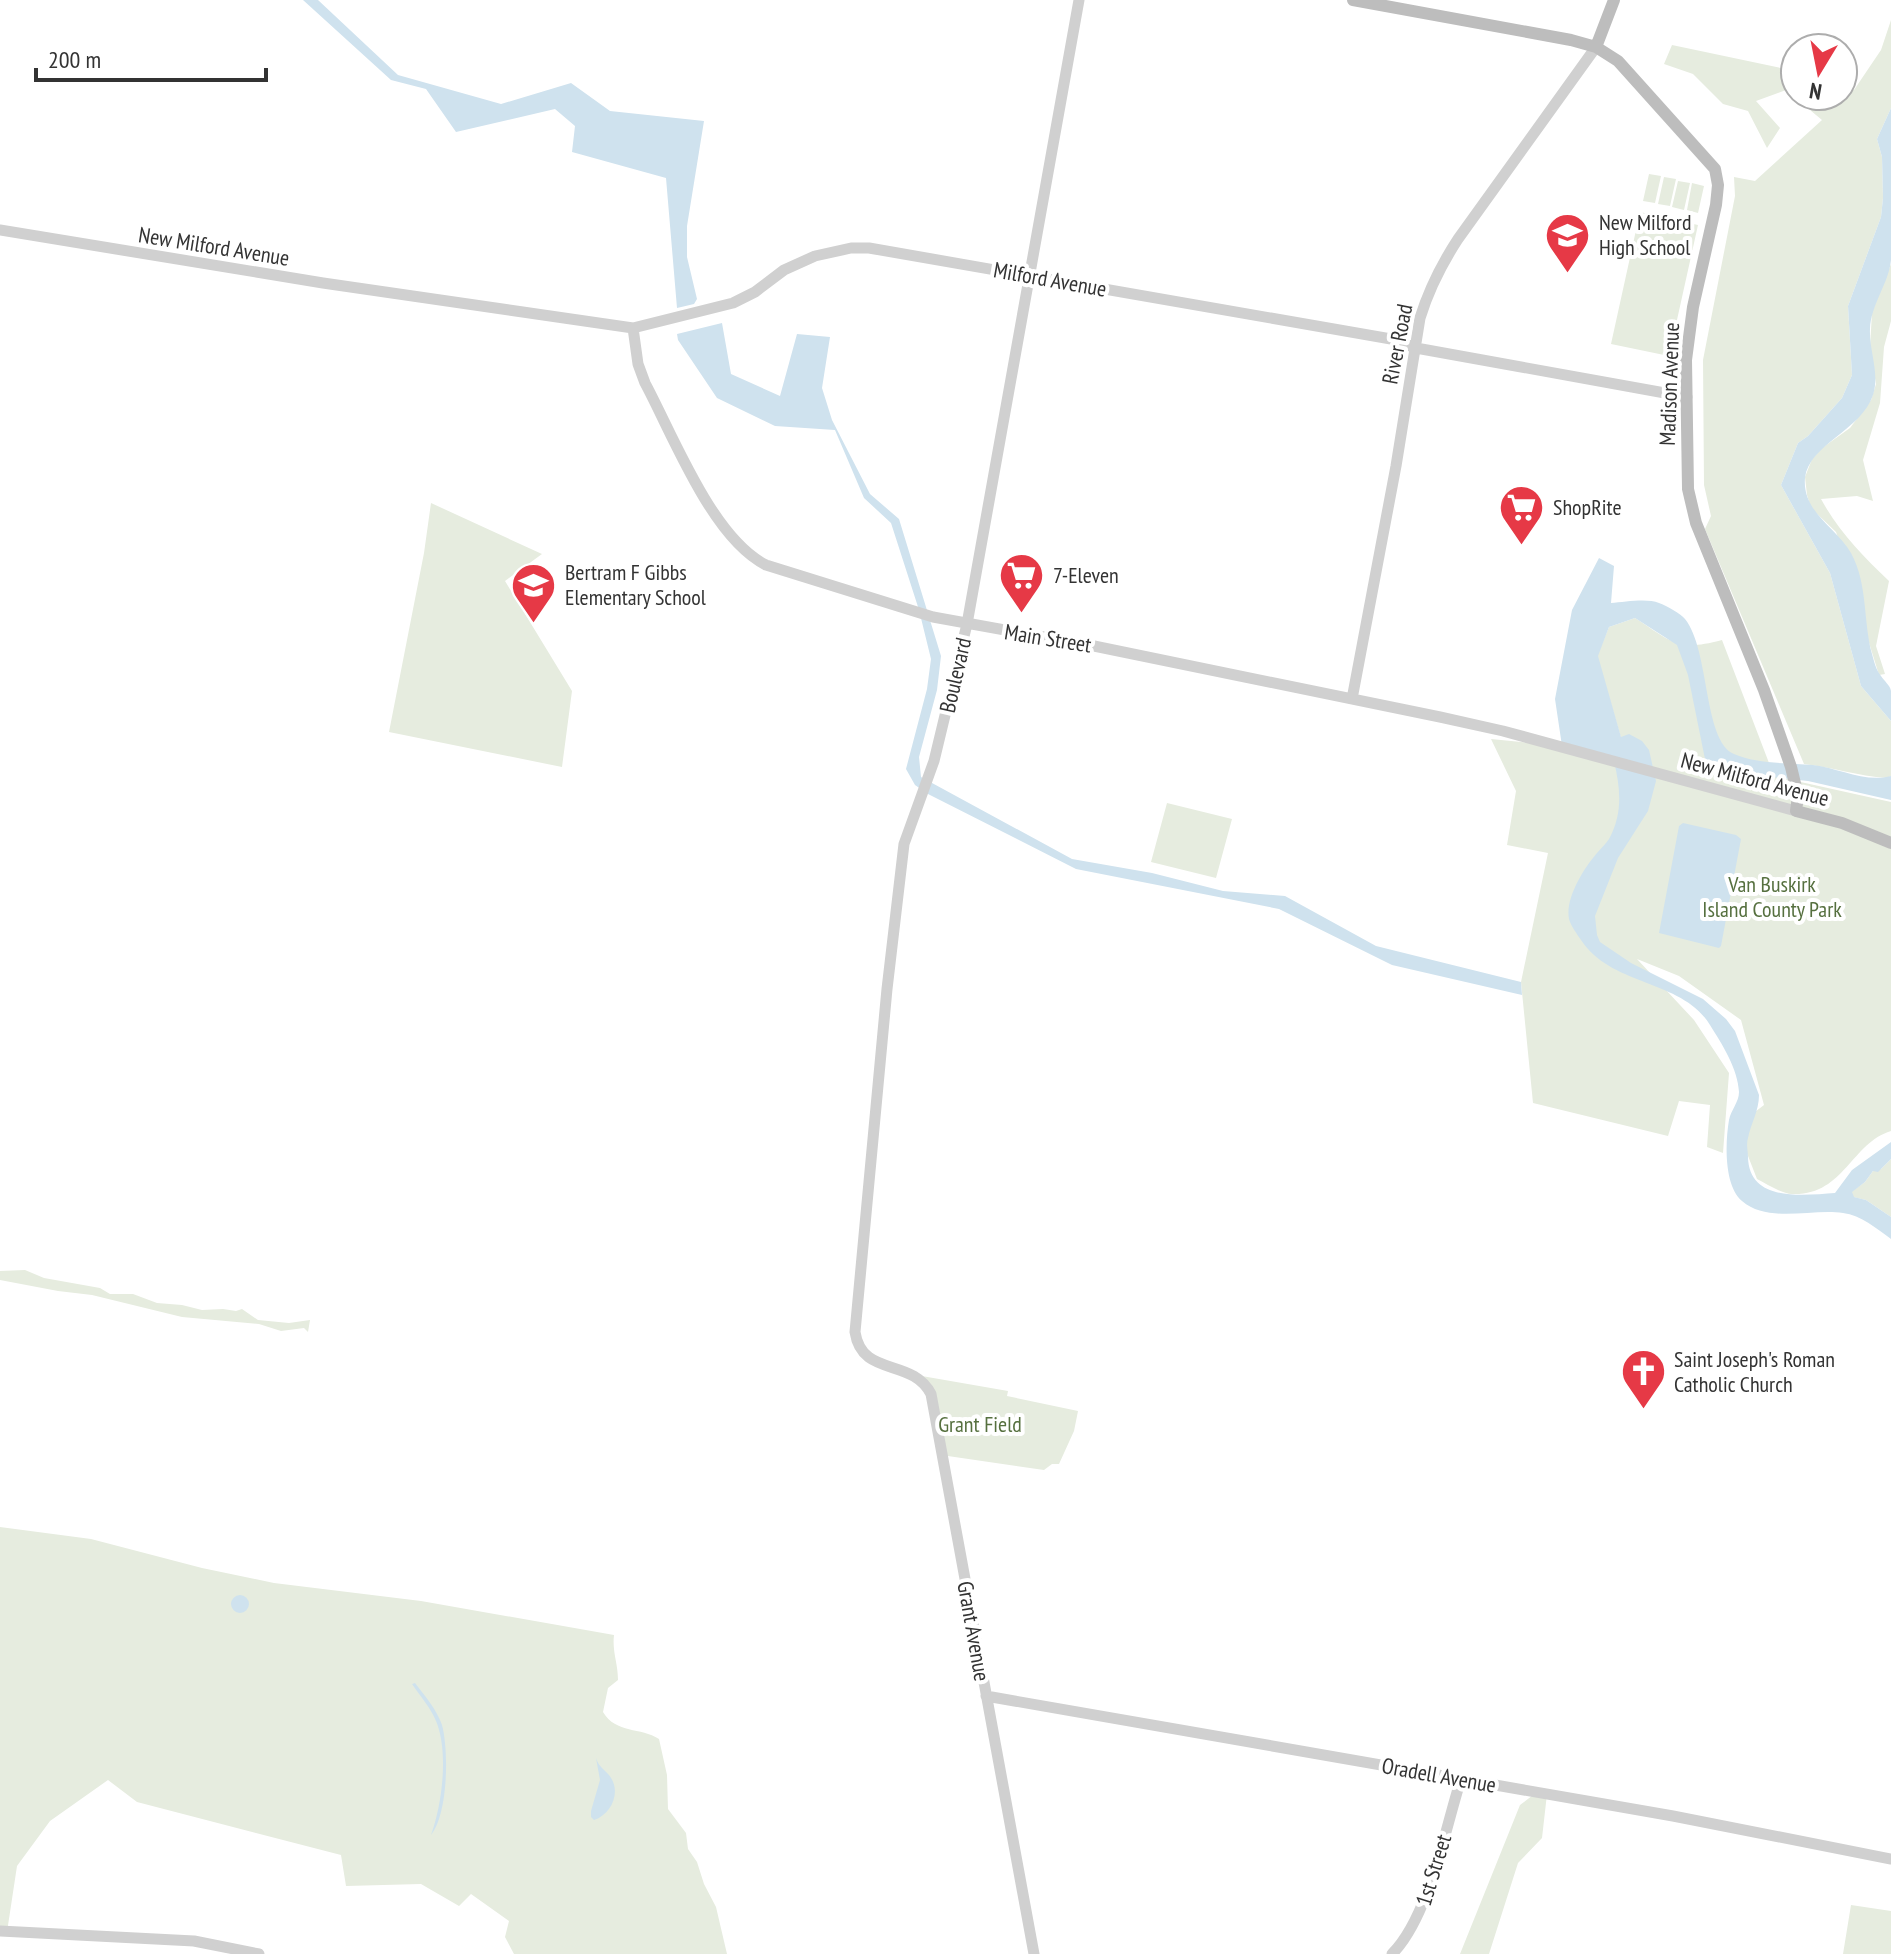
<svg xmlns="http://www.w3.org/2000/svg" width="1891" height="1954" font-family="'PT Sans Narrow',sans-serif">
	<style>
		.green { fill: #e6ecdf }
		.water { fill: #cfe2ee }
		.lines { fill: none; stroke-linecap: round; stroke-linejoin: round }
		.tertiary { stroke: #d0d0d0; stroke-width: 11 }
		.secondary { stroke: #bdbdbd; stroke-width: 12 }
		.labels { text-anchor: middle; stroke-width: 8; stroke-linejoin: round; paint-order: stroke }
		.poi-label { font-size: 22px; fill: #333; stroke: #fff; text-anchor: start }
		.street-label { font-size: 22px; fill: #333; stroke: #fff }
		.park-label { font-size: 22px; fill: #56703f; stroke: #fff }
	</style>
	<rect width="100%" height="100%" fill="#fff"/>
	<path class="green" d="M 1891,20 L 1891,108 L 1877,139 L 1882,157 L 1883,198 L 1881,217 L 1848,306 L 1852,375 L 1842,398 L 1808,436 L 1798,443 L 1781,485 L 1830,573 L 1861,686 L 1891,721 L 1891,776 L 1887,778 C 1858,776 1832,767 1804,764 L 1705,529 L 1711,516 L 1704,485 L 1703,360 L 1735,196 L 1734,177 L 1755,181 L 1822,120 L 1786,90 L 1756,101 L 1780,128 L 1767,148 L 1748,111 L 1723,104 L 1693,74 L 1664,64 L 1672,45 L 1795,71 L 1795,96 L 1843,96 L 1843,87 L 1854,90 L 1881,50 Z
		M 1649,174 L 1661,176 L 1655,203 L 1643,201 Z
		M 1664,177 L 1676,179 L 1670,206 L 1658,204 Z
		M 1678,181 L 1690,183 L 1684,210 L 1672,207 Z
		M 1692,183 L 1704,186 L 1698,213 L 1687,210 Z
		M 1640,212 L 1698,225 L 1669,356 L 1611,344 Z
		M 1891,264 L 1891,321 L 1884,347 L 1880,403 L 1863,460 L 1873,501 L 1857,496 L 1821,499 C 1839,532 1862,555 1889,581 L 1876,646 L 1885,674 L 1879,675 L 1866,633 L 1864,613 L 1836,532 L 1811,508 L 1807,495 L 1805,477 L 1812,459 L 1822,448 L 1850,428 L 1871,400 L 1876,384 L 1870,348 L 1872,312 Z
		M 431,503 L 542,554 L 505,581 L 572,691 L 562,767 L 389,732 L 424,553 Z
		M 1635,618 C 1672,642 1677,652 1722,640 L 1774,776 L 1891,802 L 1891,1131 C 1851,1143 1844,1196 1792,1194 C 1782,1194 1767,1184 1757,1179 L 1741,1138 L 1751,1115 L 1764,1105 L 1741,1020 L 1679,976 L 1637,959 L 1694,1020 L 1729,1073 L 1723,1153 L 1707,1147 L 1710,1105 L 1679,1101 L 1668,1136 L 1533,1103 L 1521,982 L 1548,853 L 1507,845 L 1516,791 L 1491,739 L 1562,746 L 1621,738 L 1597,656 L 1609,627 Z
		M 1167,803 L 1232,819 L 1216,878 L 1151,862 Z
		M 1891,1159 L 1891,1217 L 1866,1200 L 1853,1197 L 1851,1192 L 1865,1182 L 1873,1171 L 1881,1169 Z
		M 25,1270 L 44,1278 L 100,1288 L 110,1294 L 133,1294 L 157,1303 L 182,1305 L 202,1310 L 223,1309 L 236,1311 L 242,1309 L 258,1320 L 289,1323 L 310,1320 L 308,1332 L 304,1328 L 281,1331 L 259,1324 L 182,1317 L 92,1295 L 58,1291 L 0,1280 L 0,1271 Z
		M 916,1375 L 1008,1391 L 1007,1396 L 1078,1411 L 1074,1431 L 1059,1464 L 1052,1464 L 1044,1470 L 941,1455 L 933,1402 Z
		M 0,1527 L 91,1539 L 202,1568 L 274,1583 L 421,1601 L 614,1635 C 612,1652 618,1663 618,1680 L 608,1688 L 603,1712 C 616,1734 641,1727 659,1739 L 667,1775 L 668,1809 L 686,1833 L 688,1849 L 697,1862 L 704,1884 L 716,1907 L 727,1954 L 514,1954 L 505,1937 L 509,1921 L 471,1894 L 459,1906 L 421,1884 L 346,1886 L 341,1855 L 137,1802 L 108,1780 L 50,1821 L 17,1866 L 7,1932 L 0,1931 Z
		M 1537,1792 L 1547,1794 L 1542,1838 L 1518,1863 L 1489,1954 L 1460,1954 L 1520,1805 Z
		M 1851,1905 L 1891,1911 L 1891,1954 L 1843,1954 Z"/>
	<path class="water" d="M 303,0 L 318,0 L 398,75 L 501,104 L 571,83 L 610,111 L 704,121 L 687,226 L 687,257 L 697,299 L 694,304 L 677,308 L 666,178 L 572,152 L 575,126 L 555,109 L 456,132 L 426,89 L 391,80 Z
		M 1891,108 C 1891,158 1891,210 1891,260 C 1889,283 1871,304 1870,329 C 1869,351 1880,373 1873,395 C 1861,431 1809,444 1805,478 C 1802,512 1836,527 1851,553 C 1868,584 1863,621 1872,654 C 1874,661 1876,670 1881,676 C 1884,681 1890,685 1891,691 C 1891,700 1891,712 1891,721 L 1861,686 L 1830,573 L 1781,485 L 1798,443 L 1808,436 L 1842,398 L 1852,375 L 1848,306 L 1881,217 L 1883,198 L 1882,157 L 1877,139 Z
		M 722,323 L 731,374 L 780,396 L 797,334 L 830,337 L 822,388 L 832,420 L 870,494 L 899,519 L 941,656 L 937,690 L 919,757 L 921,777 L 1072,859 L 1152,873 L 1223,891 L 1285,896 L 1376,946 L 1521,982 L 1522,995 L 1392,965 L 1279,909 L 1076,869 L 928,794 L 915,785 L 906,769 L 927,689 L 931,659 L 919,610 L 891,523 L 864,498 L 835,430 L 775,426 L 717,398 L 678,340 L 677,334 Z
		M 1599,558 L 1614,566 L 1611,603 C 1625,602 1647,598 1659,603 C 1667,606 1681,614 1685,619 C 1710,650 1703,741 1734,754 C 1757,764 1788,763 1813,765 C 1839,768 1865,783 1891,776 L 1891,800 L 1808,781 L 1726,772 L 1706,764 L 1688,675 L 1677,645 L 1635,618 L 1609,627 L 1598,656 L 1621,737 L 1629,734 L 1642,741 L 1649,750 L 1656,781 L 1648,811 L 1618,858 L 1595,916 L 1597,935 L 1600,942 L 1631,963 L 1703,999 L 1726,1019 L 1735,1031 L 1759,1095 C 1759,1111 1751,1123 1748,1138 C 1746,1144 1748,1151 1748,1157 C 1749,1203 1804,1195 1835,1193 L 1852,1170 L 1891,1142 L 1891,1159 L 1878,1172 L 1873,1171 L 1865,1182 L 1852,1192 L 1854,1197 L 1866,1200 L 1891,1217 L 1891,1239 C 1877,1229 1861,1215 1843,1213 C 1812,1208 1769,1224 1742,1201 C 1724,1186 1725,1143 1729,1120 C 1731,1110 1739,1102 1739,1092 C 1738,1069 1722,1044 1710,1025 C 1682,979 1612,987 1581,940 C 1577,934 1571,926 1569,919 C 1565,898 1584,868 1597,853 C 1601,848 1606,844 1609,839 C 1624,811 1620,786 1613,757 L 1562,746 L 1555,699 L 1572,610 Z
		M 1683,823 L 1736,835 L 1741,839 L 1721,946 L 1719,948 L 1659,933 L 1679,826 Z
		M231 1604a9 9 0 1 1 18 0a9 9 0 1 1-18 0Z
		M 415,1683 C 425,1696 437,1710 442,1725 C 449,1751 448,1814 431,1835 C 442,1805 449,1752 436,1721 C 431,1708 420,1696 412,1684 Z
		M 596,1758 C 599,1767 603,1768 609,1775 C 622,1791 612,1814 594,1820 L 591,1817 L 591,1811 L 600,1780 Z"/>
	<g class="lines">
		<path class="tertiary" d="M 0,230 L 323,283 L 633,328 L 733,303 L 755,292 L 784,270 L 815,256 L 851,248 L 869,248 L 1391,339 L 1416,348 L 1687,397
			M 633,328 L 638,364 L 645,383 C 673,435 712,538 766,565 L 933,617 L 1094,646 L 1440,717 L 1503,731 L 1796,811
			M 1352,699 L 1396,466 L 1420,318 C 1429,289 1441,265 1458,239 L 1596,47
			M 986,1696 L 1673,1816 L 1891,1859
			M 0,1931 L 194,1941 L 259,1954
			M 1034,1954 L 931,1394 C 912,1357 862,1378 855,1332 L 887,989 L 904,844 L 934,761 L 967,624 L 1079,0
			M 1392,1954 C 1429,1917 1445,1829 1461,1779"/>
		<path class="secondary" d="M 1353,0 L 1571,40 L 1596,47 L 1618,61 L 1715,169 L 1718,185 L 1716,205 L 1693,307 L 1686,360 L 1688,489 L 1696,523 L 1764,690 L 1791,767 L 1798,796 L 1796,811 L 1842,823 L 1891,843
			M 1596,47 L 1614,0"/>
	</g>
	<defs>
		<symbol id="school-pin" viewBox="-11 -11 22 30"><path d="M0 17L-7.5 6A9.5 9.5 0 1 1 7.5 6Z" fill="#e63946" stroke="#fff"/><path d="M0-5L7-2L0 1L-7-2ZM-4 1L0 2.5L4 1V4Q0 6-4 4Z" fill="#fff"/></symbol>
		<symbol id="supermarket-pin" viewBox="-11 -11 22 30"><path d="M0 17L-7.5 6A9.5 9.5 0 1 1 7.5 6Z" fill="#e63946" stroke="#fff"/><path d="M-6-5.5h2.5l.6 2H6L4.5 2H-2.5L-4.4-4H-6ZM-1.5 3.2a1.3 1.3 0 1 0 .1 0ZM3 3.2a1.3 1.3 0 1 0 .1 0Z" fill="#fff"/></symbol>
		<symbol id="church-pin" viewBox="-11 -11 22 30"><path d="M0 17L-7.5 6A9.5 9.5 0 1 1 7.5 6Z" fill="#e63946" stroke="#fff"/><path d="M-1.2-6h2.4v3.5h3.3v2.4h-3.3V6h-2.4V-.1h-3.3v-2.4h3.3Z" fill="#fff"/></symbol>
	</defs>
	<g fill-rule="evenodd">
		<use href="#school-pin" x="1542" y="210" width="51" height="69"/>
		<use href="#supermarket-pin" x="1496" y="482" width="51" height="69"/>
		<use href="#supermarket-pin" x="996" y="550" width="51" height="69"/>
		<use href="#school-pin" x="508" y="560" width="51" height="69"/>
		<use href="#church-pin" x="1618" y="1346" width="51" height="69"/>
	</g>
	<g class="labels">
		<g class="poi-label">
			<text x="1599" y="230">New Milford<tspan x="1599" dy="25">High School</tspan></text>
			<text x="1553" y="515">ShopRite</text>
			<text x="565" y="580">Bertram F Gibbs<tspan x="565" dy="25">Elementary School</tspan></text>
			<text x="1053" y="583">7-Eleven</text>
			<text x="1674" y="1367">Saint Joseph's Roman<tspan x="1674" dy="25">Catholic Church</tspan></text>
		</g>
		<g class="street-label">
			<text transform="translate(214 246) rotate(9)" y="8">New Milford Avenue</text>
			<text transform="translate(1050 279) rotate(10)" y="8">Milford Avenue</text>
			<text transform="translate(1397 344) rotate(-79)" y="8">River Road</text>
			<text transform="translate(1669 384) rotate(-88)" y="8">Madison Avenue</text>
			<text transform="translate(1048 638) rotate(9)" y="8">Main Street</text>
			<text transform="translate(955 675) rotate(-77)" y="8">Boulevard</text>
			<text transform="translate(1755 779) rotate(15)" y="8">New Milford Avenue</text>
			<text transform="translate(974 1631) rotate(80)" y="8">Grant Avenue</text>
			<text transform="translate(1439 1775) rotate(10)" y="8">Oradell Avenue</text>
			<text transform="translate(1433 1870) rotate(-73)" y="8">1st Street</text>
		</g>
		<g class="park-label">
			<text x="1772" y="892">Van Buskirk<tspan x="1772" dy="25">Island County Park</tspan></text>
			<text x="980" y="1432">Grant Field</text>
		</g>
	</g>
	<g transform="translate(1819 72) rotate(190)"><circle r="38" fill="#ffffff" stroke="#adadad" stroke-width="2"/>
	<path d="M0-6L14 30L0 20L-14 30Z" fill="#e63946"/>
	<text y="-12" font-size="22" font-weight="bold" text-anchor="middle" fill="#333333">N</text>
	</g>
	<path d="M36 68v12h230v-12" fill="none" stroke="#333333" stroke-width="4"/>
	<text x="48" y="68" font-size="24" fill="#333333" stroke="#ffffff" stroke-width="6" paint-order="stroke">200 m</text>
</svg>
